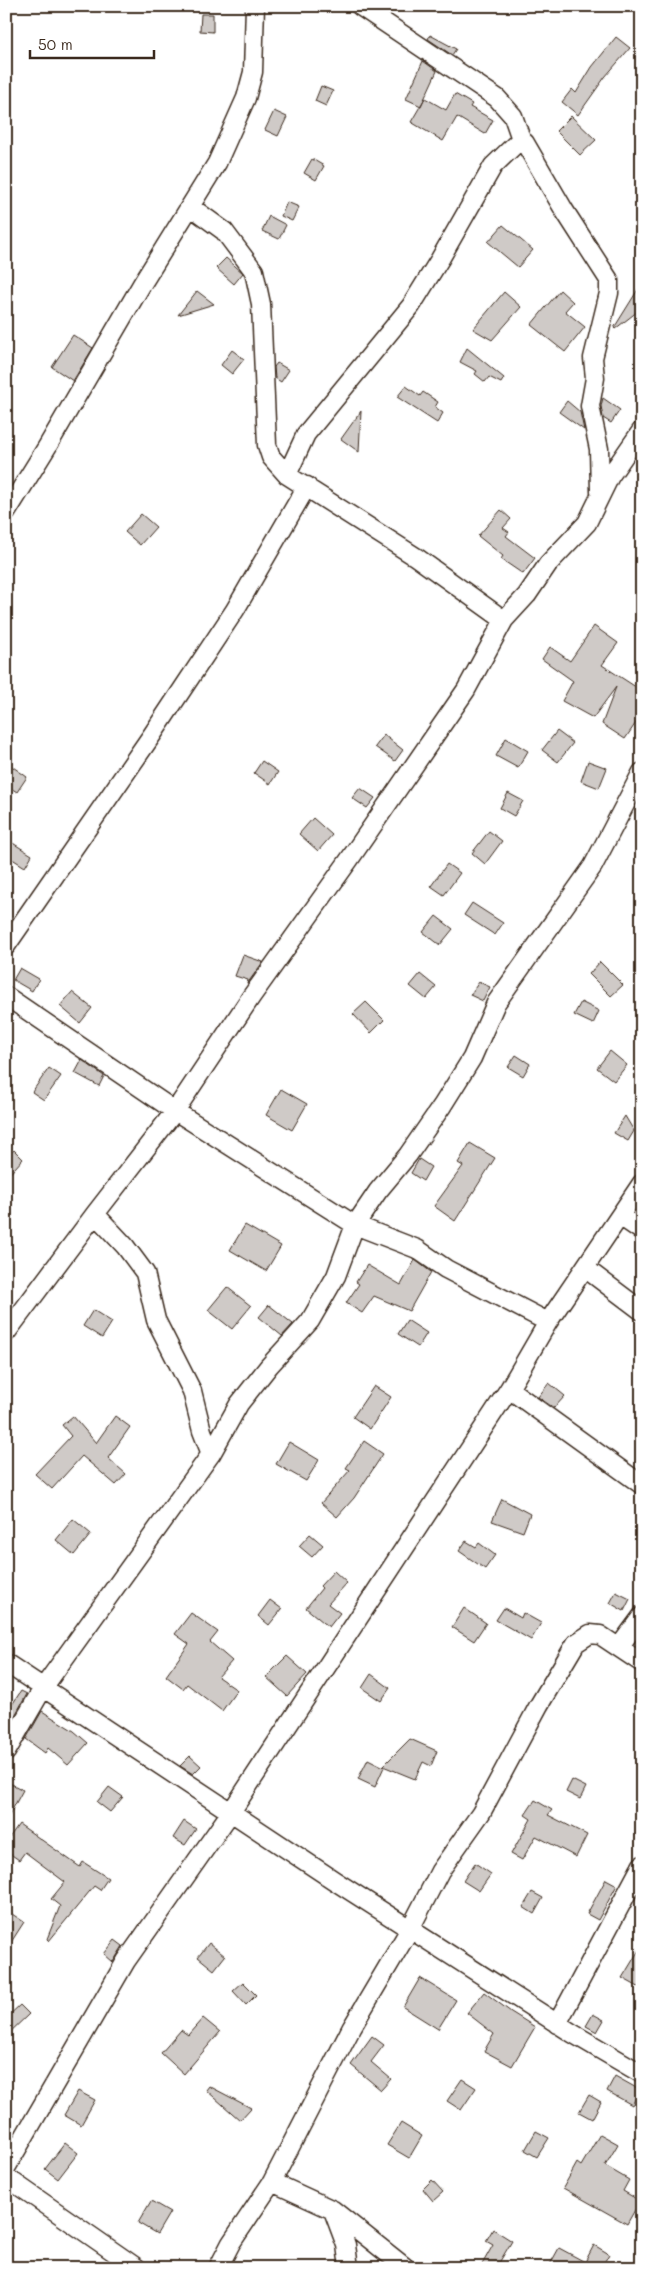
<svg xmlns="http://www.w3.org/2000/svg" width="648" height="2274" font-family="Mali,sans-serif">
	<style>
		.building { fill: #cfcac7; stroke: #3b2a1e }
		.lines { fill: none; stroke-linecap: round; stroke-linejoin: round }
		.minor-casing { stroke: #3b2a1e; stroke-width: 21 }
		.minor { stroke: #fff; stroke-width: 18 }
	</style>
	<rect width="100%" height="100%" fill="#fff"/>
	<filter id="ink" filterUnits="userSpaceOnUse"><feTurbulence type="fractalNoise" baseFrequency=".02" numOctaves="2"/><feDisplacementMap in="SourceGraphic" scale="10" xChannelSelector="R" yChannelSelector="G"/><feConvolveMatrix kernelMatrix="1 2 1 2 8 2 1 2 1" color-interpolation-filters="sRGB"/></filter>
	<g filter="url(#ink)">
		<path class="building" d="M 201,14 L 213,14 L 213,32 L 200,31 Z
			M 430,35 L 456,49 L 452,55 L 428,39 Z
			M 616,37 L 630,48 L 605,77 L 578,115 L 562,102 L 572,89 L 576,93 L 592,67 Z
			M 423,61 L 437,71 L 421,106 L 406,99 Z
			M 321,86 L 333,91 L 326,106 L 315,101 Z
			M 455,94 L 472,104 L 470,107 L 493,120 L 485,134 L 457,117 L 443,141 L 411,122 L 425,98 L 446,110 Z
			M 274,111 L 287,117 L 278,136 L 265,130 Z
			M 571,116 L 596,140 L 580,155 L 556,131 Z
			M 312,159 L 324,166 L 316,180 L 304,173 Z
			M 287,202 L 299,207 L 292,221 L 281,216 Z
			M 269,216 L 286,225 L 279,239 L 262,231 Z
			M 503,225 L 533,250 L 518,267 L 488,242 Z
			M 226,258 L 243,273 L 234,284 L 216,268 Z
			M 642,283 L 642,308 L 615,329 L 614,328 Z
			M 560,290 L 573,302 L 565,311 L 585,327 L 565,352 L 531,325 Z
			M 197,291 L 214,304 L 178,315 Z
			M 504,292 L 521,307 L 492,340 L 473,329 Z
			M 73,335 L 93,348 L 73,381 L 52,367 Z
			M 467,348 L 504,378 L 501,383 L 489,377 L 485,382 L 475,374 L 477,371 L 460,362 Z
			M 232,350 L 244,359 L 232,374 L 221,365 Z
			M 277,363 L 289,370 L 281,382 L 275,378 L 274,367 Z
			M 406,386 L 420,396 L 423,392 L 438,402 L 435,407 L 443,413 L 437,423 L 397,397 Z
			M 603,398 L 620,410 L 611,423 L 603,418 L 601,406 Z
			M 567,401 L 580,412 L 584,430 L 559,412 Z
			M 361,411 L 359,452 L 341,439 Z
			M 501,510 L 511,519 L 503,528 L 509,532 L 506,536 L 535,558 L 523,574 L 501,559 L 503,556 L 478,536 Z
			M 141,514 L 156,527 L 140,545 L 125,532 Z
			M 594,626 L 618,643 L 602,665 L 642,691 L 642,714 L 625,739 L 602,724 L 616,687 L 593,718 L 562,701 L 573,681 L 542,659 L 550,647 L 570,661 Z
			M 557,731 L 573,743 L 558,762 L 542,750 Z
			M 384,735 L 403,750 L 395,761 L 375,747 Z
			M 506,738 L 528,751 L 518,768 L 496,756 Z
			M 262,761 L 278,772 L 270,784 L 254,773 Z
			M 588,761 L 607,768 L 599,788 L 581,781 Z
			M 6,762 L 27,777 L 17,792 L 6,785 Z
			M 360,788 L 375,798 L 367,808 L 352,798 Z
			M 508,793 L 523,801 L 514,816 L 500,808 Z
			M 313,818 L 332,835 L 318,851 L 299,834 Z
			M 489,831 L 502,841 L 485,864 L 472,853 Z
			M 11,842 L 32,855 L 25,867 L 6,855 L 6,849 Z
			M 447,864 L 460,873 L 444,895 L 431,886 Z
			M 472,903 L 503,923 L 495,935 L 464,915 Z
			M 436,916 L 453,929 L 440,945 L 423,932 Z
			M 243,955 L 263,962 L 247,984 L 248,980 L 235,976 Z
			M 600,962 L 623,985 L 611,996 L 589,974 Z
			M 20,968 L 39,979 L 32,991 L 13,980 Z
			M 420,974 L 436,987 L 426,999 L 410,986 Z
			M 479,982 L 490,987 L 483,1001 L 470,995 Z
			M 72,992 L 92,1008 L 80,1023 L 60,1006 Z
			M 366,1002 L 384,1020 L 371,1033 L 353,1014 Z
			M 581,1002 L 599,1011 L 593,1024 L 574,1015 Z
			M 610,1051 L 627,1065 L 614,1081 L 597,1068 Z
			M 516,1055 L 530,1064 L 523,1076 L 508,1067 Z
			M 82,1060 L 104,1076 L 99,1086 L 75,1073 Z
			M 49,1068 L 61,1076 L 44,1100 L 32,1092 Z
			M 281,1089 L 307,1104 L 292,1130 L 266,1115 Z
			M 625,1116 L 634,1131 L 628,1141 L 614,1133 Z
			M 470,1143 L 495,1158 L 455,1221 L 434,1206 L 463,1166 L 458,1163 Z
			M 14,1150 L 23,1159 L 6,1178 L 6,1158 Z
			M 419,1159 L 431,1167 L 423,1181 L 411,1173 Z
			M 245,1225 L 281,1246 L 266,1271 L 230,1250 Z
			M 415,1260 L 431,1272 L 409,1311 L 374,1296 L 362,1313 L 346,1303 L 359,1284 L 356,1282 L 367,1265 L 401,1285 Z
			M 227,1287 L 251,1306 L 232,1329 L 208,1310 Z
			M 269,1305 L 293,1324 L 282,1336 L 259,1317 Z
			M 93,1310 L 112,1322 L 102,1338 L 83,1326 Z
			M 407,1320 L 427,1333 L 418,1347 L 398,1334 Z
			M 549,1383 L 565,1396 L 554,1408 L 538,1397 Z
			M 374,1386 L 391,1397 L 370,1429 L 353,1417 Z
			M 73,1416 L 96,1443 L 115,1416 L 130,1427 L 108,1458 L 126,1474 L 116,1485 L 82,1456 L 52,1489 L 35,1474 L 71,1436 L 62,1425 Z
			M 364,1441 L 383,1454 L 354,1498 L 337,1517 L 321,1503 L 350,1470 L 346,1468 Z
			M 289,1442 L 319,1460 L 306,1481 L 276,1464 Z
			M 502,1499 L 530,1514 L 523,1532 L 492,1521 Z
			M 73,1519 L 91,1534 L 74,1555 L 56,1540 Z
			M 310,1534 L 323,1545 L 312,1557 L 299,1546 Z
			M 466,1541 L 476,1547 L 479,1543 L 495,1555 L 485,1569 L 459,1551 Z
			M 334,1571 L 347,1583 L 328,1604 L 340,1613 L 329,1627 L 306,1608 L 322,1588 L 320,1586 Z
			M 616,1592 L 630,1599 L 624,1611 L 610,1603 Z
			M 270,1600 L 282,1609 L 269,1625 L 258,1616 Z
			M 464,1608 L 486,1623 L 474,1641 L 452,1627 Z
			M 504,1608 L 521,1618 L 523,1613 L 541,1623 L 531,1640 L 496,1620 Z
			M 191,1613 L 218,1632 L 210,1642 L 232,1661 L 218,1677 L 237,1690 L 222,1711 L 187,1684 L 183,1689 L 166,1676 L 189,1644 L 175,1634 Z
			M 287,1656 L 307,1674 L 287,1696 L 266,1677 Z
			M 371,1674 L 390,1688 L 381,1701 L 362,1688 Z
			M 21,1691 L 27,1694 L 8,1728 L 6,1714 Z
			M 42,1711 L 74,1731 L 88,1743 L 68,1765 L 48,1748 L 45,1753 L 26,1739 Z
			M 410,1739 L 437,1751 L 431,1766 L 423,1762 L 415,1779 L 383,1766 Z
			M 190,1756 L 201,1766 L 193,1774 L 180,1766 Z
			M 368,1759 L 384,1767 L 375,1787 L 358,1779 Z
			M 572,1780 L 586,1787 L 580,1799 L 566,1792 Z
			M 6,1781 L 23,1790 L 6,1821 Z
			M 109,1787 L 123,1797 L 110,1812 L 97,1802 Z
			M 535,1800 L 552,1810 L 548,1815 L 587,1835 L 576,1857 L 536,1836 L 522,1860 L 511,1854 L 531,1819 L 525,1815 Z
			M 184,1821 L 196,1829 L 185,1845 L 173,1838 Z
			M 19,1824 L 80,1867 L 83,1862 L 108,1878 L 100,1890 L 94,1886 L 49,1941 L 47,1939 L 60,1906 L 51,1899 L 65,1882 L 25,1852 L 19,1860 L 6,1851 L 6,1842 Z
			M 475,1863 L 491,1874 L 479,1891 L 463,1881 Z
			M 606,1879 L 617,1885 L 598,1920 L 587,1914 Z
			M 532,1892 L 543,1898 L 534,1914 L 523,1907 Z
			M 6,1910 L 24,1922 L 6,1950 Z
			M 115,1940 L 123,1946 L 113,1962 L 104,1954 Z
			M 209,1943 L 225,1956 L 214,1970 L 198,1957 Z
			M 642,1945 L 642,1989 L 622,1978 Z
			M 420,1978 L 456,2000 L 438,2029 L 403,2007 Z
			M 243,1982 L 256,1995 L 246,2005 L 233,1991 Z
			M 484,1992 L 511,2012 L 535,2027 L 512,2066 L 484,2051 L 494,2034 L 467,2013 Z
			M 20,2005 L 29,2014 L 6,2036 L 6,2018 Z
			M 593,2014 L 604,2020 L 597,2032 L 586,2026 Z
			M 203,2018 L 220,2032 L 184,2074 L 161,2053 L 181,2030 L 188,2035 Z
			M 372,2036 L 384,2045 L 371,2062 L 391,2079 L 381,2090 L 351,2065 Z
			M 615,2076 L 640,2090 L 632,2105 L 607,2091 Z
			M 462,2079 L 476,2088 L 461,2110 L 447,2101 Z
			M 209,2086 L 251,2108 L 240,2120 L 206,2090 Z
			M 78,2091 L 95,2100 L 81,2125 L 64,2115 Z
			M 589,2095 L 601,2102 L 592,2119 L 579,2112 Z
			M 401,2123 L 422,2136 L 409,2158 L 387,2145 Z
			M 536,2131 L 549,2138 L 537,2157 L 525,2150 Z
			M 600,2134 L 618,2144 L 605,2166 L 629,2180 L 623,2191 L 640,2201 L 627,2224 L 563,2188 L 577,2163 L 581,2166 Z
			M 65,2143 L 78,2153 L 58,2179 L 45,2169 Z
			M 432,2180 L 443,2192 L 433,2201 L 423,2189 Z
			M 151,2201 L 170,2212 L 157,2234 L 138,2223 Z
			M 493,2229 L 512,2241 L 496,2268 L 480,2268 L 493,2245 L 486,2241 Z
			M 594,2245 L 609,2254 L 601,2268 L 548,2268 L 559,2248 L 585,2262 Z"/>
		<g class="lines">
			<defs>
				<path id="minor" d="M 360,6 L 497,98 L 513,116 L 521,139 L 525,143 L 564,210 L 609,280 L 609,293 L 593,358 L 595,378 L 590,406 L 599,449 L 600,492
					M 191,207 L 224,231 L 254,271 L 261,304 L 267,445 L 271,457 L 287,475 L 416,557 L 504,620
					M 287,475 L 306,434 L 411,306 L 440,259 L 493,166 L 521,139
					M 6,513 L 47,447 L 142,284 L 217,163 L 246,98 L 253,72 L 255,6
					M 6,946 L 152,735 L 235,610 L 307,486
					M 6,996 L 175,1111 L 355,1225 L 417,1249 L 446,1269 L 548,1322
					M 95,1214 L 125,1246 L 145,1273 L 156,1320 L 192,1391 L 202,1431 L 211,1454
					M 620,1216 L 642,1231
					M 585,1268 L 642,1311
					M 6,1333 L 95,1214 L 175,1111 L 251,997 L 349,860 L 466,690 L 504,620 L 527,595 L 548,564 L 587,523 L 610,476 L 642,430
					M 509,1389 L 642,1485
					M 619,1647 L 642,1616
					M 6,1663 L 335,1881 L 572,2033 L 642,2074
					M 6,1752 L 43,1688 L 211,1454 L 239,1404 L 269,1366 L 310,1321 L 336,1276 L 355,1225 L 378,1191 L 408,1155 L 442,1106 L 472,1058 L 496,1003 L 593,866 L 642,772
					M 557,2024 L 642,1865
					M 6,2168 L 126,1961 L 231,1812 L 509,1389 L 548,1322 L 642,1183
					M 6,2177 L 137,2268
					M 272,2182 L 333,2210 L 406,2268
					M 334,2213 L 346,2245 L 349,2268
					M 218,2268 L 231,2243 L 272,2182 L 352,2027 L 410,1929 L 440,1871 L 481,1813 L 539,1705 L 576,1643 L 590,1634 L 600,1635 L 642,1663"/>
			</defs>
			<use href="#minor" class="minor-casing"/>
			<use href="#minor" class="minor"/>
		</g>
	</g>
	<rect width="648" height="2274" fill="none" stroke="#fff" stroke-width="25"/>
	<rect x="12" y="12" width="623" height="2249" fill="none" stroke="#3b2a1e" stroke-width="2" filter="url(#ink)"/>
	<path d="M30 50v8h124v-8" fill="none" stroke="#3b2a1e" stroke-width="2.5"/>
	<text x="38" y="50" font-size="15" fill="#3b2a1e" stroke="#ffffff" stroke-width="4" paint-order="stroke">50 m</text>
</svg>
